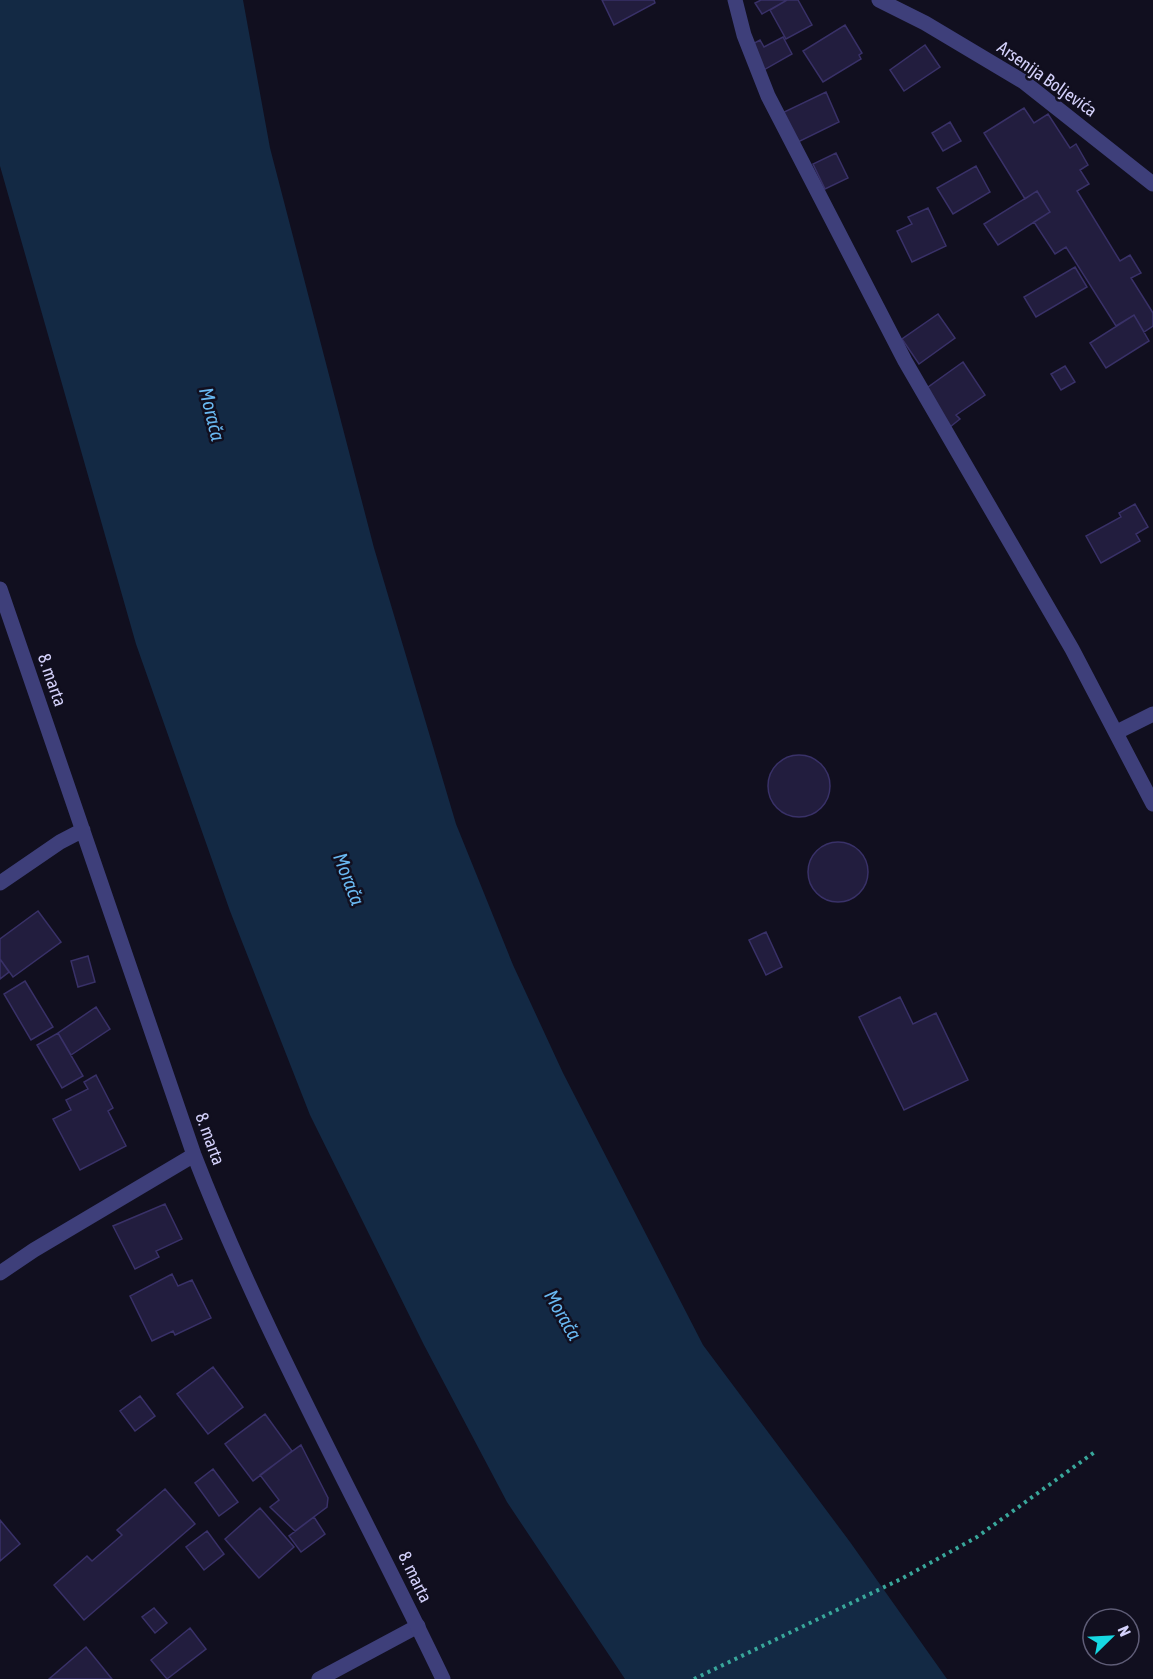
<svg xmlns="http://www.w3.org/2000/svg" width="1153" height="1679" font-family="'Asap Condensed',sans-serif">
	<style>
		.water { fill: #132944 }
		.building { fill: #221d3e; stroke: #393168; stroke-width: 1.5 }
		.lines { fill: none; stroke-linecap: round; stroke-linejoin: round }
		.path { stroke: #39a79b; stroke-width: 4; stroke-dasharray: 3 4.5; stroke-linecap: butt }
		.service { stroke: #3e3f7a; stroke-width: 15 }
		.minor { stroke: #3e3f7a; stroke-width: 15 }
		.labels { text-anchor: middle; stroke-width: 5; stroke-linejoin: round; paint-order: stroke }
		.street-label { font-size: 18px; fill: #d4d1fb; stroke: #110f1f }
		.water-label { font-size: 20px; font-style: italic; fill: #69b8f1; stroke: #110f1f }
	</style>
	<rect width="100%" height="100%" fill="#110f1f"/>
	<path class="water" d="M 0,0 L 243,0 L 270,148 L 374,548 L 456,824 L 513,965 L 563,1073 L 703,1345 L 850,1542 L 947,1679 L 625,1679 L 507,1502 L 424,1345 L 310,1115 L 230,911 L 136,644 L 0,166 Z"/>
	<path class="building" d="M 602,0 L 654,0 L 655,3 L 614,25 Z
		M 761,0 L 787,0 L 762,14 L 755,3 Z
		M 787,0 L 798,0 L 812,25 L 786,39 L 770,10 Z
		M 845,25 L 862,53 L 859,55 L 861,59 L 823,82 L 803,51 Z
		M 783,37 L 792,54 L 762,71 L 749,46 L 760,40 L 764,47 Z
		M 925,45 L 940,67 L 904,91 L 890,70 Z
		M 826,92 L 839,122 L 796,143 L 782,113 Z
		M 1024,108 L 1034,123 L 1048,114 L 1070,148 L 1076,144 L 1088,165 L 1080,170 L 1089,184 L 1077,191 L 1120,261 L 1130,255 L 1141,273 L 1131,278 L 1153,313 L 1153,326 L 1144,332 L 1134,315 L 1116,326 L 1066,247 L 1055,254 L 1034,222 L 1050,212 L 1037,191 L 1025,199 L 984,133 Z
		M 950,122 L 961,141 L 943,151 L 932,133 Z
		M 836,153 L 848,178 L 825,189 L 813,164 Z
		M 976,166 L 990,192 L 953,214 L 937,188 Z
		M 1037,191 L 1050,212 L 998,245 L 984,224 Z
		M 928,208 L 946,246 L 912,262 L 897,231 L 912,224 L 908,217 Z
		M 1075,267 L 1087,287 L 1036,317 L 1024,297 Z
		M 938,314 L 955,338 L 919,364 L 902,339 Z
		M 1134,315 L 1149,341 L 1106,368 L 1090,343 Z
		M 963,362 L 985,395 L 956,415 L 960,419 L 950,427 L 924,390 Z
		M 1065,366 L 1075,382 L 1061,390 L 1051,374 Z
		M 1135,504 L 1148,527 L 1136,534 L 1140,541 L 1101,563 L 1086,536 L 1121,517 L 1119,513 Z
		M768 786a31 31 0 1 1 62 0a31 31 0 1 1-62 0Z
		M808 872a30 30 0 1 1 60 0a30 30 0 1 1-60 0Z
		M 38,911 L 61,942 L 13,977 L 0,959 L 0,939 Z
		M 766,932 L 782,967 L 766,975 L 749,940 Z
		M 88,956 L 95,982 L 78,987 L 71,961 Z
		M 0,959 L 9,972 L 0,979 Z
		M 25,981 L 53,1027 L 31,1040 L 4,994 Z
		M 900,997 L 913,1024 L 936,1013 L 968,1080 L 904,1110 L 859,1017 Z
		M 96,1007 L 110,1029 L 71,1055 L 58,1033 Z
		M 58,1033 L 83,1076 L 62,1088 L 37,1045 Z
		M 96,1075 L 113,1108 L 108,1111 L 126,1146 L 80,1170 L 53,1119 L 71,1110 L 66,1100 L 88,1089 L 84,1082 Z
		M 165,1204 L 182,1239 L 156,1251 L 159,1257 L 135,1269 L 113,1226 Z
		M 172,1274 L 178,1286 L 192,1280 L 211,1318 L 175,1335 L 173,1331 L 152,1341 L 130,1296 Z
		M 213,1367 L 243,1407 L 208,1434 L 177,1394 Z
		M 140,1396 L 155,1416 L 135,1431 L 120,1411 Z
		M 265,1414 L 292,1451 L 253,1481 L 225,1444 Z
		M 301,1445 L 328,1498 L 327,1507 L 295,1531 L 270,1507 L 279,1500 L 260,1475 Z
		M 213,1469 L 238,1502 L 219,1516 L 195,1483 Z
		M 165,1489 L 195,1524 L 84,1620 L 54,1585 L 87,1556 L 92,1561 L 122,1535 L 117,1530 Z
		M 260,1508 L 294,1547 L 259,1578 L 225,1539 Z
		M 314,1517 L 325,1534 L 301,1552 L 289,1536 Z
		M 0,1520 L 20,1544 L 0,1561 Z
		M 207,1531 L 224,1554 L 204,1570 L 186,1547 Z
		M 154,1608 L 167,1623 L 155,1633 L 142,1617 Z
		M 190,1628 L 206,1649 L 167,1679 L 151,1660 Z
		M 86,1647 L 112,1679 L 49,1679 Z"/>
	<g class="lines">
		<path class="path" d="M 694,1679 L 903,1578 L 977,1537 L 1096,1451"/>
		<path class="service" d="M 319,1679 L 418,1626"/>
		<path class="minor" d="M 735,0 L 744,35 L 768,96 L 905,361 L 1072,649 L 1153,804
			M 879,0 L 925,23 L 1024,82 L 1153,184
			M 0,589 L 194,1155 C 264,1336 360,1505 443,1679
			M 1117,732 L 1153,714
			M 0,883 L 60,842 L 83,830
			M 0,1273 L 34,1250 L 194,1155"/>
	</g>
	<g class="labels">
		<g class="street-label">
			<text transform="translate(1047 79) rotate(35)" y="6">Arsenija Boljevića</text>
			<text transform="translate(52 680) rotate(71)" y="6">8. marta</text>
			<text transform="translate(210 1139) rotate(70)" y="6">8. marta</text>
			<text transform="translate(415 1577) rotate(64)" y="6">8. marta</text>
		</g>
		<g class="water-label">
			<text transform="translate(212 414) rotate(76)" y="7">Morača</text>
			<text transform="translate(349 879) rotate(69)" y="7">Morača</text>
			<text transform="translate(563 1315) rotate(60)" y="7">Morača</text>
		</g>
	</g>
	<g transform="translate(1111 1637) rotate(66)"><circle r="28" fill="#110f1f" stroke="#5f5d77" stroke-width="1.5"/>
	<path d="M0-4.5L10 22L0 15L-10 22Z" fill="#16d8e2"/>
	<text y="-9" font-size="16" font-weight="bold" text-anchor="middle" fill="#d4d1fb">N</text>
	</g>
</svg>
